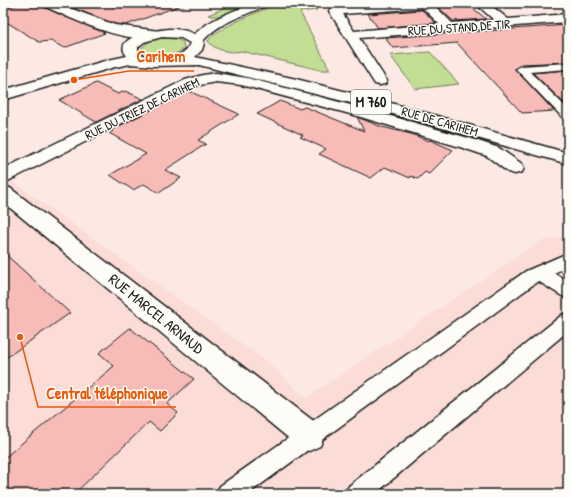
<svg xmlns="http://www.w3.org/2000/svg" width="571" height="497" font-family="'Patrick Hand',sans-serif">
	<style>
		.built { fill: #fbdcd7 }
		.green { fill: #c2dd94; stroke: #6f7c58 }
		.building { fill: #f8bcb8; stroke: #1c1c1c }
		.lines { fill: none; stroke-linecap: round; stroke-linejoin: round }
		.lane-casing { stroke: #1c1c1c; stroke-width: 3 }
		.street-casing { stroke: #1c1c1c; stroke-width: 3 }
		.secondary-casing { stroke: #1c1c1c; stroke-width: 3 }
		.primary-casing { stroke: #1c1c1c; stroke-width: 3 }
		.lane { fill: #fdfcf7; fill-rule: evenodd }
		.street { fill: #fdfcf7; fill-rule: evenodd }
		.secondary { fill: #fdfcf7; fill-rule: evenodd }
		.primary { fill: #fdfcf7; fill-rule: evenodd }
		.labels { text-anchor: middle; stroke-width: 3; stroke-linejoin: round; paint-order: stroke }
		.far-street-label { font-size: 13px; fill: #1c1c1c; stroke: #fdfcf7 }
		.shield { fill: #fdfcf7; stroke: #605f5e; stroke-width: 1 }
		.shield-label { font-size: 14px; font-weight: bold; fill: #1c1c1c }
		.street-label { font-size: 15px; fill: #1c1c1c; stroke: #fdfcf7 }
		.leader { fill: none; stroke: #e8590c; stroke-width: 1.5 }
		.callout-dot { fill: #e8590c; stroke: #fdfcf7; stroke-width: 1.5 }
		.callout-label { font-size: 16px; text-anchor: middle; font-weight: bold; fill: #e8590c; stroke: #fdfcf7; stroke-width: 3; stroke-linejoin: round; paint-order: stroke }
	</style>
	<rect width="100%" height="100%" fill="#fce9e4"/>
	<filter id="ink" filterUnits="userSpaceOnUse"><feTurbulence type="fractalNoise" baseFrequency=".025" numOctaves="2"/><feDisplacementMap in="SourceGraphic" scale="8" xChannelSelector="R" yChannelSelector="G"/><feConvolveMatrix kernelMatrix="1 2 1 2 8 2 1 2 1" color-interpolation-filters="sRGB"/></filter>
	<g filter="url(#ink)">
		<path class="built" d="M 3,172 L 12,181 L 266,361 L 306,398 L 541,241 L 568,236 L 568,494 L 3,494 Z"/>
		<path class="green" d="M 236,3 L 254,3 C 243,7 218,20 208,15 Z
			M 279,3 L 312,3 L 317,10 L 300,12 L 330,70 L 320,70 L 241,51 C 231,54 214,50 208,41 C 215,28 264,10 279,3 Z
			M 160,38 L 176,39 L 183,42 L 184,48 C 175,58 153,60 143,51 L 142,48 L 149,41 Z
			M 430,52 L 459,84 L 415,89 L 390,55 Z"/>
		<path class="building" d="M 21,3 L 38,3 L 41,6 L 68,18 L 105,33 L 64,48 L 51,41 L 39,42 L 3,20 L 3,9 Z
			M 60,3 L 179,3 L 179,6 L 126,25 L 115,24 Z
			M 434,3 L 467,3 L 486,19 L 453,21 Z
			M 422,10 L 436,23 L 378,28 L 368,14 Z
			M 568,25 L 568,62 L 521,64 L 515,69 L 554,111 L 522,113 L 457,43 L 393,48 L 385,38 Z
			M 568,70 L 568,107 L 533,73 Z
			M 96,83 L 118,94 L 125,91 L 143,99 L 96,122 L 59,100 Z
			M 189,91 L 239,114 L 198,140 L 206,144 L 165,170 L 181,178 L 159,193 L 144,184 L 133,190 L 110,175 L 146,154 L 109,133 L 113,131 L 111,130 Z
			M 280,101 L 300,109 L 305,107 L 364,131 L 357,117 L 382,127 L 411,134 L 429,141 L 430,140 L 453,150 L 429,174 L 425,172 L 418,179 L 411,176 L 410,178 L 385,167 L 371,178 L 319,154 L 326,149 L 300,137 L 303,135 L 257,114 Z
			M 3,252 L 70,313 L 3,360 Z
			M 130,328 L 194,379 L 167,404 L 178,413 L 160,431 L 149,422 L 74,494 L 3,494 L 3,459 L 114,366 L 99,353 Z"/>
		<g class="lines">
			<defs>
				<path id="lane" d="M 568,63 L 568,69 L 530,72 L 568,109 L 568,120 L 564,119 L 516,69 L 521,66 Z
					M 568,253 L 568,266 L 554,273 L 568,282 L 568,298 L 562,296 L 538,281 L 248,494 L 216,494 L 220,486 L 526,271 Z
					M 568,313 L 568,331 L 375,494 L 345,494 L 349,486 L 562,315 Z"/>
				<path id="street" d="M 40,3 L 56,3 L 115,25 L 159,31 L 160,34 L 159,37 C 126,45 72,19 42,5 Z
					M 393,3 L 432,3 L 452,23 L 494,20 L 475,3 L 488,3 L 508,19 L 568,14 L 568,22 L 359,38 L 387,81 L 385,84 L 380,85 L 375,84 L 373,81 L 329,11 L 331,8 L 335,7 ZM 423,8 L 439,24 L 354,31 L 343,14 Z
					M 216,73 L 247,78 L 366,109 L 472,139 L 499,148 L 522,164 L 524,168 L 522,172 L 515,174 L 508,172 L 487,156 L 460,147 L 354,115 L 241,85 L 216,82 L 195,86 L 10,180 L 3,182 L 3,169 L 185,80 L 203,75 Z
					M 3,186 L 10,188 L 320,426 L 324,436 L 320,446 L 309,451 L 298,446 L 3,202 Z"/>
				<path id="secondary" d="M 254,3 L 270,3 L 268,5 C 246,15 215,23 201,44 L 191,44 L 189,41 C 204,20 232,12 254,3 Z"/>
				<path id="primary" d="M 169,29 C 182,29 196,31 204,43 L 202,50 L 195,57 L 292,78 L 391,103 L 568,153 L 568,164 L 379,110 L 199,65 L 153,66 L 131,64 L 115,67 L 3,100 L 3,90 L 108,60 L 127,56 C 110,36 158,30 169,29 ZM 162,37 L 181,38 L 190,43 C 185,61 150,62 138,52 L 138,47 L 144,42 Z"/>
			</defs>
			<use href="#lane" class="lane-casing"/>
			<use href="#street" class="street-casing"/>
			<use href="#secondary" class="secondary-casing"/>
			<use href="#primary" class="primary-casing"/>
			<use href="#lane" class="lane"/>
			<use href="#street" class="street"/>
			<use href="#secondary" class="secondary"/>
			<use href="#primary" class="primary"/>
		</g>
	</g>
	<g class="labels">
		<g class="far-street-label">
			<text transform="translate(459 27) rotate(-4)" y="5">RUE DU STAND DE TIR</text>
			<text transform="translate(142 108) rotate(-26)" y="5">RUE DU TRIEZ DE CARIHEM</text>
			<text transform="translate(440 121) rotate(16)" y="5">RUE DE CARIHEM</text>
		</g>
		<rect class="shield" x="351" y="90" width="40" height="24" rx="3"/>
		<g class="shield-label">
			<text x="371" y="107">M 760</text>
		</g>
		<g class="street-label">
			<text transform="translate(156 314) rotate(39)" y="5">RUE MARCEL ARNAUD</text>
		</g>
	</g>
	<path class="leader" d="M74 80L129 71H194M20 337L38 407H176"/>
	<g class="callout-dot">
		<circle cx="74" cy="80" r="4"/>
		<circle cx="20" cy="337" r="4"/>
	</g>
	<g class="callout-label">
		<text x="161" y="62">Carihem</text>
		<text x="107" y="399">Central téléphonique</text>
	</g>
	<rect width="571" height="497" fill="none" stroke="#fdfcf7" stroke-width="16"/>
	<rect x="8" y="8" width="555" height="481" fill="none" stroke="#1c1c1c" stroke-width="1.5" filter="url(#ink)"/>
</svg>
